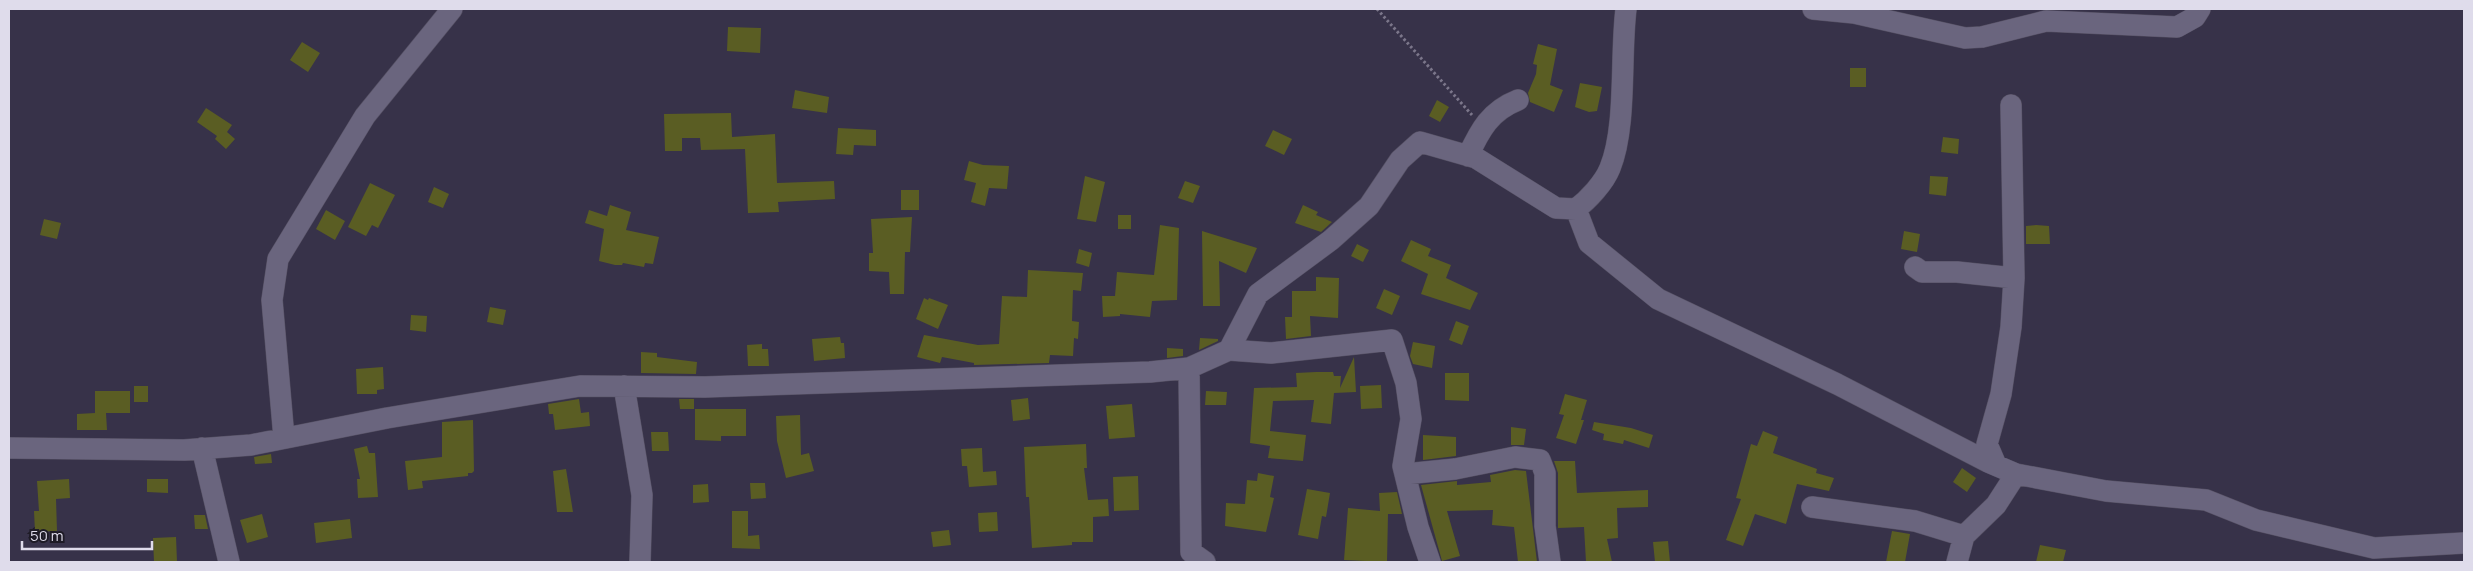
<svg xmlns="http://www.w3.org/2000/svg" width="2473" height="571" font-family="Manrope,sans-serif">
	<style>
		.building { fill: #5a5d23 }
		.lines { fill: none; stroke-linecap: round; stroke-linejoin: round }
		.minor-casing { stroke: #555063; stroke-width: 22 }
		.path { stroke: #7b768a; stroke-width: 3; stroke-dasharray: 2.5 2.5; stroke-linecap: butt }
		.minor { stroke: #6a657e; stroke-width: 21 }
	</style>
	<rect width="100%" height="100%" fill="#373249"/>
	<path class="building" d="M 728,27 L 761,28 L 760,53 L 727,51 Z
		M 302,42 L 320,53 L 308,72 L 290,60 Z
		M 1538,44 L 1557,49 L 1550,85 L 1563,90 L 1554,112 L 1530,102 L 1528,93 L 1536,74 L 1537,65 L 1533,64 Z
		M 1850,68 L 1866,68 L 1866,87 L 1850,87 Z
		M 1580,83 L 1602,87 L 1597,111 L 1589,112 L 1575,107 Z
		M 795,90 L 829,97 L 827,113 L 792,108 Z
		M 1437,100 L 1449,107 L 1440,122 L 1429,116 Z
		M 206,108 L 232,125 L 227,132 L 235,139 L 226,149 L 215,139 L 217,136 L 197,122 Z
		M 731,113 L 732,137 L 775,134 L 777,183 L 834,181 L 835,199 L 778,202 L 779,212 L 748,213 L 745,149 L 701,150 L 700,138 L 707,138 L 682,138 L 682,151 L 665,151 L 664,114 Z
		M 838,128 L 876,130 L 876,146 L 854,145 L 853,155 L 836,154 Z
		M 1273,130 L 1292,139 L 1284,155 L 1265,146 Z
		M 1943,137 L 1959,139 L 1958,154 L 1941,152 Z
		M 969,161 L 983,165 L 1009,166 L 1007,189 L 989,188 L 985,206 L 971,202 L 976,183 L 964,180 Z
		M 1085,176 L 1105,182 L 1096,222 L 1077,219 Z
		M 1930,176 L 1948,177 L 1946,196 L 1929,194 Z
		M 1185,181 L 1200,186 L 1193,203 L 1178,198 Z
		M 370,183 L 395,195 L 378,228 L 372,225 L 366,236 L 348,227 Z
		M 434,187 L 449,194 L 443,208 L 428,202 Z
		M 901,190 L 919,190 L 919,210 L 901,210 Z
		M 610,205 L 631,212 L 626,230 L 659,237 L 653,264 L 645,263 L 644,267 L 623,263 L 622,265 L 615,265 L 599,261 L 604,229 L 585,223 L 589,210 L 607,216 Z
		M 1303,205 L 1318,212 L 1316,215 L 1332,222 L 1321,232 L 1295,223 Z
		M 326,210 L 345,221 L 335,240 L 316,229 Z
		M 1118,215 L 1131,215 L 1131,229 L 1118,229 Z
		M 912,217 L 910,252 L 905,252 L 904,294 L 890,294 L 889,272 L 869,271 L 869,253 L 873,253 L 871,219 Z
		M 44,219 L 61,223 L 57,239 L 40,235 Z
		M 1160,225 L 1179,228 L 1177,300 L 1152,301 L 1150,317 L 1120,314 L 1120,316 L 1103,317 L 1102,296 L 1115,296 L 1117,272 L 1154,275 Z
		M 2036,225 L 2049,226 L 2050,244 L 2026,244 L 2026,226 Z
		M 1202,231 L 1257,248 L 1246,273 L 1219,261 L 1220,306 L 1203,306 Z
		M 1904,231 L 1920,234 L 1917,252 L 1901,249 Z
		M 1411,240 L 1431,249 L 1428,256 L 1451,265 L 1446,278 L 1478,293 L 1470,310 L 1421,294 L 1428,274 L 1401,261 Z
		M 1357,244 L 1369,250 L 1363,262 L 1351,256 Z
		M 1079,249 L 1092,253 L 1089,267 L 1076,263 Z
		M 1028,270 L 1083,273 L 1081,291 L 1073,290 L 1072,321 L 1079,322 L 1078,339 L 1074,338 L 1073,356 L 1050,355 L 1049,363 L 974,365 L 974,363 L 942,357 L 940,363 L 917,357 L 924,335 L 978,345 L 999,344 L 1002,296 L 1027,297 Z
		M 1316,277 L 1339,278 L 1338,318 L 1310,316 L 1311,336 L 1286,339 L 1285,317 L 1292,317 L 1292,291 L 1316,291 Z
		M 1384,289 L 1400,296 L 1392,315 L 1376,308 Z
		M 924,298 L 928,300 L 929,298 L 948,305 L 938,329 L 916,319 Z
		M 490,307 L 506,310 L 503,325 L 487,322 Z
		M 411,315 L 427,316 L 426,332 L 410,330 Z
		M 1456,321 L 1469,326 L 1462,345 L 1449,340 Z
		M 840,337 L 841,343 L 844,343 L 845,358 L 814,361 L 812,339 Z
		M 1200,338 L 1218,339 L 1218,341 L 1199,350 Z
		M 1413,342 L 1435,346 L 1432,368 L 1413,364 L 1410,356 Z
		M 762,344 L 762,349 L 768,349 L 769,366 L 748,366 L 747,345 Z
		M 1167,348 L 1183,349 L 1183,356 L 1167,358 Z
		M 641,352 L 657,353 L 657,357 L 697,362 L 696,374 L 641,373 Z
		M 1354,357 L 1356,392 L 1334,393 L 1331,424 L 1311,422 L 1314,400 L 1273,401 L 1270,431 L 1306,435 L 1303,461 L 1268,458 L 1270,446 L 1250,443 L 1254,388 L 1297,387 L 1296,373 L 1316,372 L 1333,372 L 1334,376 L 1341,376 L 1340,388 Z
		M 383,367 L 384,389 L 377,390 L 377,394 L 357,394 L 356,369 Z
		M 1445,373 L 1469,373 L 1469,401 L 1445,400 Z
		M 1381,385 L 1382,408 L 1361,409 L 1360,386 Z
		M 134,386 L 148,386 L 148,402 L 134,402 Z
		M 95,391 L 130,391 L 130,413 L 106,413 L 107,430 L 77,430 L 77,414 L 95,413 Z
		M 1206,391 L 1227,392 L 1226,405 L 1205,405 Z
		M 1565,394 L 1587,400 L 1581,420 L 1584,420 L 1576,444 L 1556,438 L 1564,415 L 1559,414 Z
		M 1028,398 L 1030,419 L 1013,421 L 1011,400 Z
		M 579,399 L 581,413 L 589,412 L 590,426 L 555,430 L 553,414 L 549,414 L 548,404 Z
		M 679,399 L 694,399 L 694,409 L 680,409 Z
		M 1132,404 L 1135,437 L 1109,439 L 1106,406 Z
		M 695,409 L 746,409 L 746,436 L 721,436 L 721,441 L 695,440 Z
		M 800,415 L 801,455 L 809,453 L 814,471 L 786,478 L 777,441 L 776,416 Z
		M 473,420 L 474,471 L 472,473 L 468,473 L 468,476 L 422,481 L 423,488 L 408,490 L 405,461 L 442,457 L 442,422 Z
		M 1594,422 L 1631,428 L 1653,435 L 1649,448 L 1624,440 L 1623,444 L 1603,440 L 1604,434 L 1592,430 Z
		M 1511,427 L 1526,429 L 1524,445 L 1511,445 Z
		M 1763,431 L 1778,437 L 1773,453 L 1817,469 L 1816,473 L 1834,478 L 1829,491 L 1797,484 L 1786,524 L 1755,514 L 1743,546 L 1726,540 L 1741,499 L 1736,498 L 1751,444 L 1757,446 Z
		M 651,432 L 668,432 L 669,451 L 652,451 Z
		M 1423,435 L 1456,437 L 1456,456 L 1423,460 Z
		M 1086,444 L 1087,468 L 1084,468 L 1088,500 L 1108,499 L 1109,516 L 1093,517 L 1093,542 L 1072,542 L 1072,545 L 1032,548 L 1029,497 L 1026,497 L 1024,447 Z
		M 367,446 L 369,453 L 375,453 L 378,497 L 358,498 L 357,479 L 360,479 L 354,449 Z
		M 982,448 L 983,472 L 996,471 L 997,485 L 969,487 L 967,466 L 962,466 L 961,449 Z
		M 271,454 L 272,463 L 255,464 L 254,457 Z
		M 1554,461 L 1575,461 L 1577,493 L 1648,490 L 1648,507 L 1617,508 L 1618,538 L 1607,539 L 1612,562 L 1586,562 L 1584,527 L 1558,528 L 1558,473 Z
		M 1962,468 L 1976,478 L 1967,492 L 1953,482 Z
		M 566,469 L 573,512 L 557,512 L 553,471 Z
		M 1515,470 L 1526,471 L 1537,562 L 1518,562 L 1514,527 L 1492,525 L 1493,510 L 1447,511 L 1460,556 L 1442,561 L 1421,485 L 1457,481 L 1457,485 L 1491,482 L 1490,475 Z
		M 1258,473 L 1274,476 L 1270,497 L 1274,498 L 1266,532 L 1225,526 L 1226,503 L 1245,504 L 1247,480 L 1257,481 Z
		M 1138,476 L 1139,510 L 1114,511 L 1113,477 Z
		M 69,479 L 70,498 L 56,499 L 57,531 L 35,532 L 34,511 L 39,511 L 37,481 Z
		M 147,479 L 168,479 L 168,493 L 147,492 Z
		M 750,483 L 765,483 L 766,498 L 751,499 Z
		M 708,484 L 709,502 L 693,503 L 693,485 Z
		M 1307,489 L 1330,493 L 1326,517 L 1322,516 L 1318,539 L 1298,535 Z
		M 1397,492 L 1402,514 L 1388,514 L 1387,562 L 1344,560 L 1348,508 L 1380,511 L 1379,493 Z
		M 732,511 L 748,511 L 748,536 L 759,535 L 760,549 L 732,548 Z
		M 997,512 L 998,531 L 979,532 L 978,513 Z
		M 262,514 L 268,537 L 247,543 L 240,520 Z
		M 194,515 L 205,515 L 208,529 L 195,529 Z
		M 350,519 L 352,538 L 316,543 L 314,523 Z
		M 949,530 L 951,545 L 933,547 L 931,532 Z
		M 1892,531 L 1910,534 L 1905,562 L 1886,562 Z
		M 176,537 L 177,562 L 154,562 L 153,538 Z
		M 1668,541 L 1670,562 L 1655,562 L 1653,542 Z
		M 2040,545 L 2066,550 L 2063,562 L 2036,562 Z"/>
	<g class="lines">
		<defs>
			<path id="minor" d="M 1813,9 L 1854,13 L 1965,38 L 1982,37 L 2046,21 L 2177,27 L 2195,17 L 2200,9
				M 2011,105 L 2014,278
				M 1468,156 C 1480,130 1490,111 1518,100
				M 1576,209 L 1589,243 L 1658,299 L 1837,384 L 1988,462 L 2016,474 L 2106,491 L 2206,500 L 2256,520 L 2374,548 L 2464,543
				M 1915,267 L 1922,272 L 1957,272 L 2014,278 L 2011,327 L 2001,394 L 1987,444 L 1996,465
				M 1229,350 L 1271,353 L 1392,340 L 1406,383 L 1411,419 L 1403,466 L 1418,527 L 1430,562
				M 1189,368 L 1229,350 L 1258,294 L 1331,240 L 1369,206 L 1400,160 L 1420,142 L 1476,158 L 1556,208 L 1576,209 C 1588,200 1604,183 1610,168 C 1627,126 1620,57 1626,9
				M 624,386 L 642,495 L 640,562
				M 284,438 L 272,300 L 278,259 L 365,116 L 452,9
				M 9,448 L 184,450 L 251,445 L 387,418 L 580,386 L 705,387 L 1150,372 L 1189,368 L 1191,552 L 1205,562
				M 202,448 L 229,562
				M 1405,474 L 1455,469 L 1515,457 L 1540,460 L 1545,473 L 1545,526 L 1550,562
				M 1812,507 L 1915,521 L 1964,536
				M 1957,562 L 1964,536 L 1996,505 L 2016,474"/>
		</defs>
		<use href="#minor" class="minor-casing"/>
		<path class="path" d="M 1377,9 L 1472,115"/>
		<use href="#minor" class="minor"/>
	</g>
	<rect width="2473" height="571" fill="none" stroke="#dfdceb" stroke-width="20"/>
	<path d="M22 541v8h130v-8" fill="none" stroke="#dfdceb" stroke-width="2.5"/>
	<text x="30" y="541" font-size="15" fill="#dfdceb" stroke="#1e1b26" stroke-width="4" paint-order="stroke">50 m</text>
</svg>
